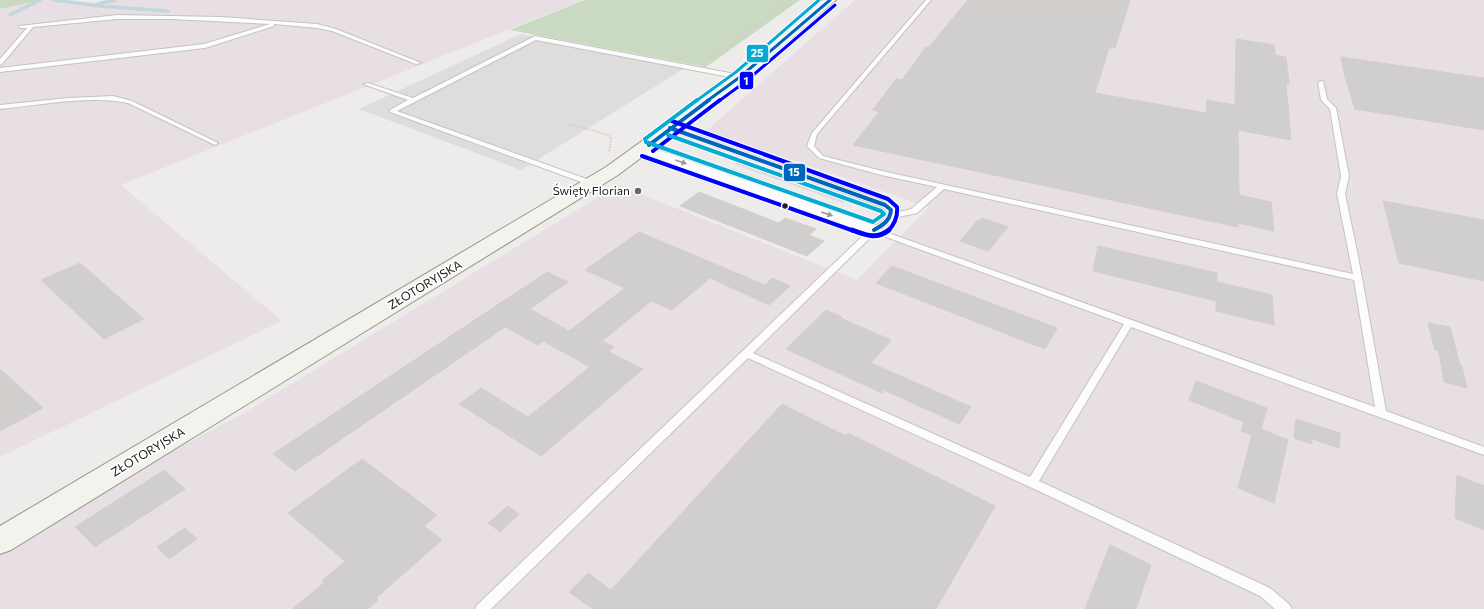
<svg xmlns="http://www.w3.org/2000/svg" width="1484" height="609" font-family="Commissioner,sans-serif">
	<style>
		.industrial { fill: #e7dfe3 }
		.forest { fill: #cad9c2 }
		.parking { fill: #dedddc }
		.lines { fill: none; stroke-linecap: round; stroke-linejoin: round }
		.stream { stroke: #c1d7dd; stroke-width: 3.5 }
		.building { fill: #d1cfcd; stroke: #d1cecc }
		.lane-casing { stroke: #c4c3c2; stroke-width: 2 }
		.street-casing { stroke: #c4c3c2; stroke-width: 2 }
		.secondary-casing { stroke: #949683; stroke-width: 2 }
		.path-far1 { stroke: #d6cbc9; stroke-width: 1.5; stroke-dasharray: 1 1; stroke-linecap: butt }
		.path { stroke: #d6cbc9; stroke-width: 2; stroke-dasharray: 1.5 1.5; stroke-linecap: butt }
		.lane { fill: #fcfcfc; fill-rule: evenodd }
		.street { fill: #fcfcfc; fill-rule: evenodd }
		.secondary { fill: #f2f3ed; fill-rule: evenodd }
		.bus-1-far1-casing { stroke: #fff; stroke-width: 5 }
		.bus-1-casing { stroke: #fff; stroke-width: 6 }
		.bus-2-far2-casing { stroke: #fff; stroke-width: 5 }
		.bus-2-far1-casing { stroke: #fff; stroke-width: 6 }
		.bus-2-casing { stroke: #fff; stroke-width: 8 }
		.bus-3-far1-casing { stroke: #fff; stroke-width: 5 }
		.bus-3-casing { stroke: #fff; stroke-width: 6 }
		.bus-1-far1 { stroke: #0065bd; stroke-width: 3 }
		.bus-1 { stroke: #0065bd; stroke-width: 4 }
		.bus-2-far2 { stroke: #00f; stroke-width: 3 }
		.bus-2-far1 { stroke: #00f; stroke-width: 4 }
		.bus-2 { stroke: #00f; stroke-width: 5 }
		.bus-3-far1 { stroke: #06aad2; stroke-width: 3 }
		.bus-3 { stroke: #06aad2; stroke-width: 4 }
		.oneway { fill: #999 }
		.poi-dot { fill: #686767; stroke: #fff; stroke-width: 1.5 }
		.bus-dot { fill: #202020; stroke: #fff; stroke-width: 1.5 }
		.labels { text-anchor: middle; stroke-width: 3.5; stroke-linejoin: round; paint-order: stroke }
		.poi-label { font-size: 12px; fill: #202020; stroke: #fff; text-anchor: end }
		.street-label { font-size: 12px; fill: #202020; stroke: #fff }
		.line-badge { stroke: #fff; stroke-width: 1.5 }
		.badge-label { font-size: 11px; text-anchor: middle; font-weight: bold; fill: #fff }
	</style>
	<rect width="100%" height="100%" fill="#eeecea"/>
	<path class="industrial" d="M 42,0 L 64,0 L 93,4 L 108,0 L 582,0 L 121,185 L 282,321 L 0,457 L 0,9 Z
		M 855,0 L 1484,0 L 1484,609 L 0,609 L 0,552 L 123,476 L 239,416 L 618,185 L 857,280 L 929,207 L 706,131 Z"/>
	<path class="forest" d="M 0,0 L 42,0 L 0,9 Z
		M 584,0 L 800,0 L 706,67 L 510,30 Z"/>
	<path class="parking" d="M 521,34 L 688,66 L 521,170 L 359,109 Z
		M 702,133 L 873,190 L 867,195 L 698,136 Z
		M 737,158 L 849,197 L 843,203 L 736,165 L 734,162 Z
		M 732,168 L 861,215 L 866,217 L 858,220 L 719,171 Z"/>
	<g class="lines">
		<path class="stream" d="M 54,0 L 100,6 L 168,11
			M 98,4 L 115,0
			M 10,15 L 40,0"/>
	</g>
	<path class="building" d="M 968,0 L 1130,0 L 1115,48 L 1109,48 L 1095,93 L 1206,113 L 1207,100 L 1235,105 L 1236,39 L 1274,45 L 1275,55 L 1286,57 L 1289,84 L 1286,84 L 1291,140 L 1238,130 L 1239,195 L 1271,202 L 1274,231 L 1238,223 L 1238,227 L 853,145 L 879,112 L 873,110 L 896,79 L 902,80 L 926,47 L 929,47 Z
		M 1341,57 L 1484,78 L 1484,130 L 1355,109 L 1345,77 Z
		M 699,192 L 779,223 L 785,218 L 816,229 L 809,235 L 824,241 L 807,256 L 680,206 Z
		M 1383,201 L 1484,220 L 1484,281 L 1399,263 Z
		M 982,218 L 1008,227 L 988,251 L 960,241 L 978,220 L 980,221 Z
		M 639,232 L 765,285 L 772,278 L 790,286 L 769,305 L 710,278 L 672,310 L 651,301 L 602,341 L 614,347 L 609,352 L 643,369 L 541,456 L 459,404 L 481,388 L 528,417 L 590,367 L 543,341 L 538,345 L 505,327 L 295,471 L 273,454 L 547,272 L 568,282 L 530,309 L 569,331 L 625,288 L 585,270 Z
		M 1098,246 L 1217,273 L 1217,282 L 1272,295 L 1274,325 L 1216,311 L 1216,301 L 1093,271 Z
		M 80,263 L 144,319 L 104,339 L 41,280 Z
		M 892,266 L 1057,328 L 1045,349 L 876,283 Z
		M 826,310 L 842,317 L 840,318 L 891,340 L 871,363 L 971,407 L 959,424 L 884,390 L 882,393 L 786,349 Z
		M 1428,323 L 1450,327 L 1460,365 L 1462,366 L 1467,388 L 1444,382 L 1439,351 L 1435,350 Z
		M 0,369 L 43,408 L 0,431 Z
		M 1196,381 L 1267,408 L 1261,429 L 1288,440 L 1274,503 L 1238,488 L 1252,435 L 1241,431 L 1244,422 L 1189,400 Z
		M 782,404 L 846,436 L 848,433 L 995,506 L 936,609 L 593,609 L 569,592 L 588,573 L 611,590 Z
		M 1296,419 L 1340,433 L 1339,448 L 1312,439 L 1312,444 L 1294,438 Z
		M 362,459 L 437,515 L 424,526 L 442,540 L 376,598 L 378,600 L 368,609 L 292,609 L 324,583 L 322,581 L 345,561 L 288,513 Z
		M 164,470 L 185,489 L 95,547 L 75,527 Z
		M 1457,475 L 1484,486 L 1484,530 L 1455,518 Z
		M 508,506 L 519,514 L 500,532 L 488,523 Z
		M 185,528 L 197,539 L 169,559 L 157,547 Z
		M 1110,545 L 1151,565 L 1136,609 L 1085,609 Z"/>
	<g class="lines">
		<defs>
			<path id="lane" d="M 926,0 L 931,0 L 817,134 L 814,146 L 823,156 L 882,171 L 1353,274 L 1337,194 L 1341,176 L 1330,109 L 1321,100 L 1318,82 L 1323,81 L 1327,99 L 1336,108 L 1349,176 L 1345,194 L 1358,256 L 1386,411 L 1484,447 L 1484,455 L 1131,327 L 1039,481 L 1270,588 L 1290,605 L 1292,609 L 1275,609 L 1260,596 L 1028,486 L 748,358 L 491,609 L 475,609 L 477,605 L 871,228 C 879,224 887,221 887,211 L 882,207 L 668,129 L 668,127 L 672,127 L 888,203 L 894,208 L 895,213 L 911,209 L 937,187 L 881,175 L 819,158 L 807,146 L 812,133 ZM 944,189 L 1354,280 L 1375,407 L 880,230 L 890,224 L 894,218 L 917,213 ZM 875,233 L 1124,324 L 1030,477 L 753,353 Z
				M 117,15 L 221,17 L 317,24 L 336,29 L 421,63 L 416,64 L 332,31 L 317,28 L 274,24 L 274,26 L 205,48 L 0,72 L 0,68 L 204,44 L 270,24 L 171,19 L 117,19 L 33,27 L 2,64 L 0,65 L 0,59 L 27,28 L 19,28 L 19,26 Z
				M 535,36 L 740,75 L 743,77 L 740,79 L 536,40 L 397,111 L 595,182 L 596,184 L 592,186 L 390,112 L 390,110 L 408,100 L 363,84 L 368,83 L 413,98 Z
				M 113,96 L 132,101 L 218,143 L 215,145 L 213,144 L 128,103 C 91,95 39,105 0,109 L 0,105 L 68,98 Z"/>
			<path id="street" d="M 644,145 L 880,227 L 882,230 L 880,233 L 874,235 L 868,233 L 639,152 L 637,149 L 639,146 Z"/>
			<path id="secondary" d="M 823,0 L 836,0 L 745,80 L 618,175 L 11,550 L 0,554 L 0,526 L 606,167 L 735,74 Z"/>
		</defs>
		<use href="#lane" class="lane-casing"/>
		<use href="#street" class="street-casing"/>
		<use href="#secondary" class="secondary-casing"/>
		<path class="path-far1" d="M 708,59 L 713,57 L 790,0"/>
		<path class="path" d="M 569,124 L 609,135 L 611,138 L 609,153"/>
		<use href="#lane" class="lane"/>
		<use href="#street" class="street"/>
		<use href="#secondary" class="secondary"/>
		<defs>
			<path id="bus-1-far1" d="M 707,101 L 740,77 L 830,0"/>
			<path id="bus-1" d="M 670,128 L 885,205 L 891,210 C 890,221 883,225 874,230
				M 649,145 L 709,100"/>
			<path id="bus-2-far2" d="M 719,101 L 745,82 L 835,5"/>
			<path id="bus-2-far1" d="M 672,121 L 888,199 L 897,207 C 898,217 895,224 888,231
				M 653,151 L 720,100
				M 642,156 L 854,231"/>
			<path id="bus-2" d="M 852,230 C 866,235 876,240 889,230"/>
			<path id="bus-3-far1" d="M 696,101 L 736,72 L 819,0"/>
			<path id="bus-3" d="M 645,139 L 697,100
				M 646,142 L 873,222 L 884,214 L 881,211 L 668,135"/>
		</defs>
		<use href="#bus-1-far1" class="bus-1-far1-casing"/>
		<use href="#bus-1" class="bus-1-casing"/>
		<use href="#bus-2-far2" class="bus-2-far2-casing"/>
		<use href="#bus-2-far1" class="bus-2-far1-casing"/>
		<use href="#bus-2" class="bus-2-casing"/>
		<use href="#bus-3-far1" class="bus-3-far1-casing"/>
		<use href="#bus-3" class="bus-3-casing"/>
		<use href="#bus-1-far1" class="bus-1-far1"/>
		<use href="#bus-1" class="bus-1"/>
		<use href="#bus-2-far2" class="bus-2-far2"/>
		<use href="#bus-2-far1" class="bus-2-far1"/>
		<use href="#bus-2" class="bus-2"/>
		<use href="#bus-3-far1" class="bus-3-far1"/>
		<use href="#bus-3" class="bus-3"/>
	</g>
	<defs><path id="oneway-solid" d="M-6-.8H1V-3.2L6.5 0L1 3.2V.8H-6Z"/></defs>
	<g class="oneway">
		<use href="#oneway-solid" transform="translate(681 162) rotate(19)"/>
		<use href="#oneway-solid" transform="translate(827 214) rotate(19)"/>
	</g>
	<circle class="poi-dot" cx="638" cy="191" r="4"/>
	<circle class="bus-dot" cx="785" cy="206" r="3.5"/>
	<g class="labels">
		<g class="poi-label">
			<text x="630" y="195">Święty Florian</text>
		</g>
		<g class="street-label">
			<text transform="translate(425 285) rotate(-31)" y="4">ZŁOTORYJSKA</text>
			<text transform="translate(148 452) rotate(-31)" y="4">ZŁOTORYJSKA</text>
		</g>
	</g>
	<g class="line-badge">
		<rect x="746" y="44" width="23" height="19" rx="4" fill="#06aad2"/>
		<rect x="739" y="71" width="15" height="19" rx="4" fill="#00f"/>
		<rect x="783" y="163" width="23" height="19" rx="4" fill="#0065bd"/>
	</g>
	<g class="badge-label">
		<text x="757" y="57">25</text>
		<text x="746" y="85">1</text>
		<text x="794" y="176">15</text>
	</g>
</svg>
